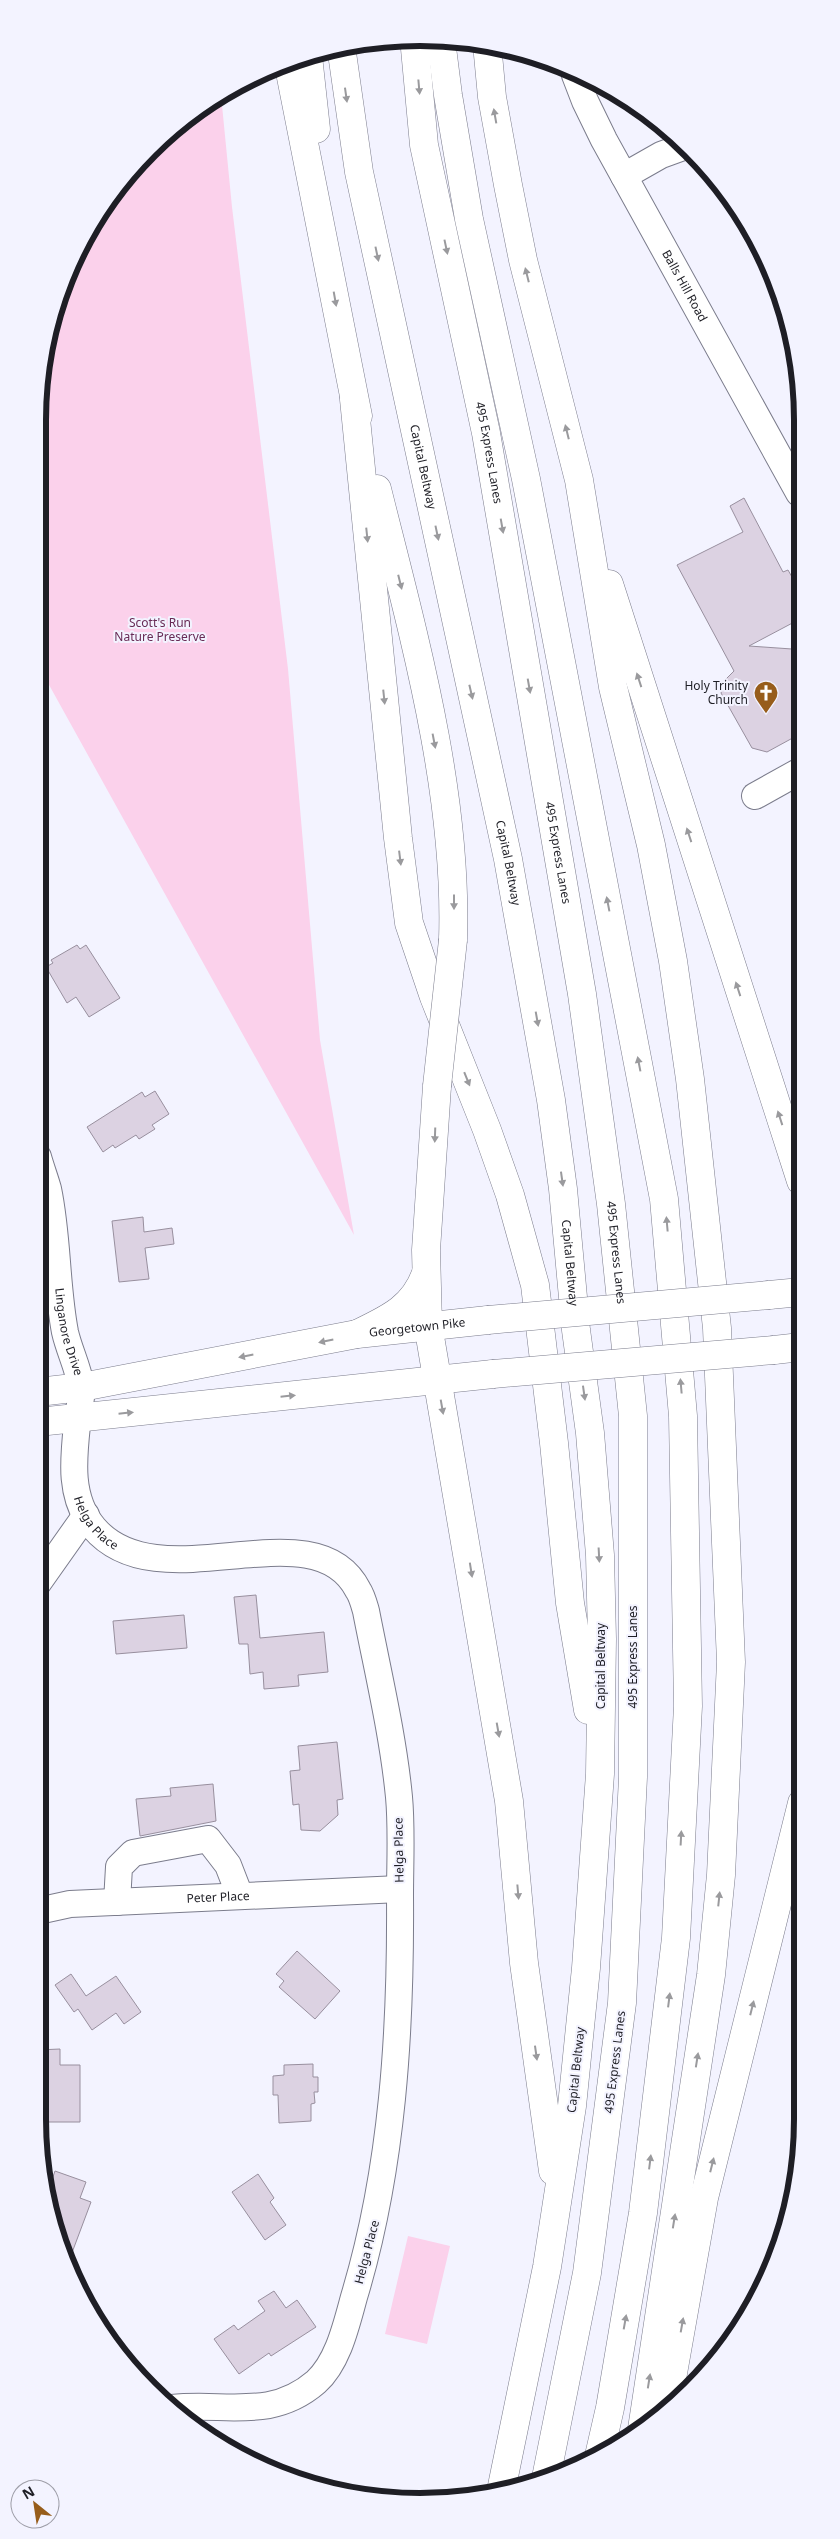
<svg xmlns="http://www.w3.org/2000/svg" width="840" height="2539" font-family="'Noto Sans',sans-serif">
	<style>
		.green { fill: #fbd1eb }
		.building { fill: #dcd2e2; stroke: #988f9e }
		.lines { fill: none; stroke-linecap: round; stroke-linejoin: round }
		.minor-casing { stroke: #7b7c8c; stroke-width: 28 }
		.major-casing { stroke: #7b7c8c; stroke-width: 29 }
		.highway-casing { stroke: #7b7c8c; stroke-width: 29 }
		.minor { stroke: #fff; stroke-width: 26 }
		.major { stroke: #fff; stroke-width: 28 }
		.highway { stroke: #fff; stroke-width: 28 }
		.major-bridge-casing { stroke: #7b7c8c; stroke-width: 29; stroke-linecap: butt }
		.highway-bridge-casing { stroke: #7b7c8c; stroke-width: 29; stroke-linecap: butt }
		.major-bridge { stroke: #fff; stroke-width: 28 }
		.highway-bridge { stroke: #fff; stroke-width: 28 }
		.oneway { fill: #9a9a9d }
		.labels { text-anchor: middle; stroke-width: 4; stroke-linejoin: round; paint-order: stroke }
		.street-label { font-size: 12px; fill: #1e1e25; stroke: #f3f3ff }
		.park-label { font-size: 12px; fill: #682b56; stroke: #f3f3ff }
		.poi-label { font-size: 12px; fill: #1e1e25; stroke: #f3f3ff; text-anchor: end }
		.rim { fill: none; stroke: #1e1e25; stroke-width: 6 }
	</style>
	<rect width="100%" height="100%" fill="#f3f3ff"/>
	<path class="green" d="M 221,95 L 232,207 L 288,669 L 320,1040 L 354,1235 L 38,665 L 38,420 L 45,345 L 67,273 L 102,207 L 150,149 L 208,102 Z
		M 408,2236 L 450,2246 L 427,2344 L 385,2334 Z"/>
	<path class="building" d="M 744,498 L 783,572 L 788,570 L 800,591 L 800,619 L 749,646 L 792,649 L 800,663 L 800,734 L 767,752 L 752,748 L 721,693 L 726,679 L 734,671 L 677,565 L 743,532 L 730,506 Z
		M 77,945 L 80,949 L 86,945 L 120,998 L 89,1017 L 76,997 L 67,1003 L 46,967 L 53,963 L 51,960 Z
		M 155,1091 L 169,1114 L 152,1125 L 155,1129 L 139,1139 L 136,1135 L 115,1148 L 113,1145 L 103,1152 L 87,1127 L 142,1092 L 145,1097 Z
		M 143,1217 L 144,1232 L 172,1228 L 174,1244 L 145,1248 L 149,1279 L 119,1282 L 112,1221 Z
		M 256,1595 L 260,1638 L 324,1632 L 328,1672 L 298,1675 L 299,1686 L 264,1689 L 263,1672 L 250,1674 L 248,1644 L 239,1644 L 234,1597 Z
		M 184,1615 L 187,1648 L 116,1654 L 113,1621 Z
		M 337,1742 L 343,1799 L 337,1800 L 338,1815 L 320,1831 L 301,1830 L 299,1804 L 293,1805 L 290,1771 L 300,1770 L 298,1746 Z
		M 213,1784 L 216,1821 L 140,1836 L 136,1799 L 171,1796 L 170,1788 Z
		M 297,1951 L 340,1991 L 315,2019 L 279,1987 L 284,1981 L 276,1974 Z
		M 71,1974 L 86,1996 L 116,1976 L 141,2012 L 124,2024 L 116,2013 L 92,2030 L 78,2009 L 74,2012 L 55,1985 Z
		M 60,2049 L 60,2065 L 80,2065 L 80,2122 L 39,2122 L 38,2050 Z
		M 313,2064 L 313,2077 L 318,2077 L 318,2092 L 314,2092 L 315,2103 L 311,2104 L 311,2121 L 279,2123 L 278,2095 L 273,2095 L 273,2076 L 284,2075 L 284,2065 Z
		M 55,2171 L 86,2182 L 80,2198 L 91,2202 L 67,2266 L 46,2197 Z
		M 258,2174 L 274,2198 L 270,2202 L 286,2225 L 265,2240 L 232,2192 Z
		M 274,2291 L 286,2308 L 297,2300 L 316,2327 L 271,2356 L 269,2353 L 239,2374 L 214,2339 L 234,2325 L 238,2330 L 265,2311 L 258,2301 Z"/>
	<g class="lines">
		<defs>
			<g id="minor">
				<path id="s1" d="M 575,75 L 585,101 L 604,140 L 799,493"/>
				<path d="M 624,176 L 661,155 L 683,147"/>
				<path d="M 755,796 L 800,771"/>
				<path id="s2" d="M 38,1157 C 41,1168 45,1178 48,1189 C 58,1236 56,1285 65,1332 C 69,1350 78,1367 81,1386 C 83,1395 79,1407 78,1416 C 74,1454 67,1496 94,1528 C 160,1605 314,1504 358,1590 C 362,1596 364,1604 366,1611 C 378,1673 393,1735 399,1797 C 402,1829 400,1863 400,1896 C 401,2030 393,2168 354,2297 C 346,2326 338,2362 316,2382 C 271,2421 224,2402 172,2408"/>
				<path d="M 38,1583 L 86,1515"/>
				<path d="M 117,1902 L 119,1867 L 133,1853 L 208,1839 L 228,1865 L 240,1896"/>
				<path id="s3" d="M 38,1911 L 70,1904 L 400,1889"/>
			</g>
			<g id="major">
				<path d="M 769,1295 L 801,1292"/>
				<path d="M 774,1350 L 801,1347"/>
				<path id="s4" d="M 38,1392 L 82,1387 L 357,1334 L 488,1320"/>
				<path d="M 38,1422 L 493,1374"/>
			</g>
			<g id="highway">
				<path id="s5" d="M 414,38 L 424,145 L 486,433 L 582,994 L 611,1204 L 633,1416 L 633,1777 L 622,2003 L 587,2273 L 546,2478"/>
				<path d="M 441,40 L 448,95 L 469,219 L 526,479 L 664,1199 L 683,1416 L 688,1706 L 676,1938 L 643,2213 L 610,2408 L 599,2456"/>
				<path d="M 487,44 L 492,97 L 508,185 L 523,260 L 579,480 L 613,687 L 651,845 L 673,961 L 690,1079 L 717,1328 L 731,1662 L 721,1875 L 711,1975 L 642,2429"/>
				<path id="s6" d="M 341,46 L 359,172 L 508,859 L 551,1100 L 563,1189 L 576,1330 L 590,1433 L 600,1555 L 602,1639 L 600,1774 L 586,1968 L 572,2106 L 547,2267 L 501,2491"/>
				<path d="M 308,56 L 316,129"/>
				<path d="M 288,62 L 358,416"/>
				<path d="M 354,399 L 398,838 L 409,923 L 434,997 L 487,1130 L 510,1195 L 535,1285 L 554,1443 L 570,1603 L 588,1710"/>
				<path d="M 377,489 C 413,633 458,791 453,940"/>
				<path d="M 609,584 L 801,1181"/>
				<path d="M 437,1086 L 426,1250 L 428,1325 L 509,1801 L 524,1963 L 553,2171"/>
				<path d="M 357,1334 C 388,1319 414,1308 426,1273"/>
				<path d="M 667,2407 L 704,2198 L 802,1803"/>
			</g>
		</defs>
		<use href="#minor" class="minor-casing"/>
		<use href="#major" class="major-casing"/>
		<use href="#highway" class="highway-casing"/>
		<use href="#minor" class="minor"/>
		<use href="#major" class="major"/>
		<use href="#highway" class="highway"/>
		<defs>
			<path id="major-bridge" d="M 488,1320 L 769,1295
				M 493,1374 L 774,1350"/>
			<path id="highway-bridge" d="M 437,1086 L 453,940"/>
		</defs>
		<use href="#major-bridge" class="major-bridge-casing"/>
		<use href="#highway-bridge" class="highway-bridge-casing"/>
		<use href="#major-bridge" class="major-bridge"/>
		<use href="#highway-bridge" class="highway-bridge"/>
	</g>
	<defs><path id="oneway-solid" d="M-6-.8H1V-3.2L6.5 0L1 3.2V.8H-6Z" transform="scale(1.25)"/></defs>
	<g class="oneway">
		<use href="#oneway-solid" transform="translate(419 87) rotate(85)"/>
		<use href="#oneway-solid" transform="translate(346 95) rotate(82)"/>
		<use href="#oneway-solid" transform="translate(495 116) rotate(-100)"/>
		<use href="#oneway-solid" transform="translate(446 247) rotate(78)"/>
		<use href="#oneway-solid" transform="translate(377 254) rotate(78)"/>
		<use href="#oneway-solid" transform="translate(527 275) rotate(-104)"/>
		<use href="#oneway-solid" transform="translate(335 299) rotate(80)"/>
		<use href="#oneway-solid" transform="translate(567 432) rotate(-104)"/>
		<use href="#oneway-solid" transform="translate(502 526) rotate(80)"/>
		<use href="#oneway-solid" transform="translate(437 533) rotate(78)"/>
		<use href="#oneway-solid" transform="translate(367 535) rotate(84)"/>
		<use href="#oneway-solid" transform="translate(400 582) rotate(76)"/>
		<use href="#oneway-solid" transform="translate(639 680) rotate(-108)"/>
		<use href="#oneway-solid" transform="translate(529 686) rotate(80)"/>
		<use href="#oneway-solid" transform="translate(471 692) rotate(77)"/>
		<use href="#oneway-solid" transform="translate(384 697) rotate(84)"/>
		<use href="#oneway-solid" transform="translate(434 741) rotate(79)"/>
		<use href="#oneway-solid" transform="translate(689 835) rotate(-108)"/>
		<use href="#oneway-solid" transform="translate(400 858) rotate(83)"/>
		<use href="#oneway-solid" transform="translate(454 902) rotate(90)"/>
		<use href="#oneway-solid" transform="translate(608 904) rotate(-101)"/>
		<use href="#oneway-solid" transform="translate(738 989) rotate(-108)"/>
		<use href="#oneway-solid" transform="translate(537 1019) rotate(80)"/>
		<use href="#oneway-solid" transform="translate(639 1064) rotate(-101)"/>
		<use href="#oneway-solid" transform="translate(467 1079) rotate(68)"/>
		<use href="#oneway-solid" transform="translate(780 1118) rotate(-108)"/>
		<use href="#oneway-solid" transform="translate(435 1135) rotate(92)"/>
		<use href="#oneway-solid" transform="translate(562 1179) rotate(82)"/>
		<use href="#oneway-solid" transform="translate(667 1224) rotate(-95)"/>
		<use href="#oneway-solid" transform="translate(326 1341) rotate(168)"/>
		<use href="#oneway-solid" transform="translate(246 1356) rotate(169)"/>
		<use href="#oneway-solid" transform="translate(681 1386) rotate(-95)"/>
		<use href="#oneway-solid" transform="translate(584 1393) rotate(82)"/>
		<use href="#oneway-solid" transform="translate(288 1396) rotate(-6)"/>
		<use href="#oneway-solid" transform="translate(442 1407) rotate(80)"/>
		<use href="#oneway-solid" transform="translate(126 1413) rotate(-6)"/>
		<use href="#oneway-solid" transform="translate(599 1555) rotate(87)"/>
		<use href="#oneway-solid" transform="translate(471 1570) rotate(81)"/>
		<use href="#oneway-solid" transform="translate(498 1730) rotate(80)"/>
		<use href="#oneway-solid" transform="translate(681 1838) rotate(-87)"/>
		<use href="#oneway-solid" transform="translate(518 1892) rotate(85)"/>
		<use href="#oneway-solid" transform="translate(719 1899) rotate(-84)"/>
		<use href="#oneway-solid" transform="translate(669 2000) rotate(-83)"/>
		<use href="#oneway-solid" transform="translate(752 2008) rotate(-76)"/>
		<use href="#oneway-solid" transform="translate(536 2053) rotate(82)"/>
		<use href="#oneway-solid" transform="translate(697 2060) rotate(-81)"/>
		<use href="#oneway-solid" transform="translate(650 2162) rotate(-83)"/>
		<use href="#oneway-solid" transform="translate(712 2165) rotate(-76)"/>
		<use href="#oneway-solid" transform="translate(674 2221) rotate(-81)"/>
		<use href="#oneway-solid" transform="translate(625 2322) rotate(-80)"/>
		<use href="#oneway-solid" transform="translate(682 2325) rotate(-80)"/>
		<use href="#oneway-solid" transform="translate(649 2381) rotate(-81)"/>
	</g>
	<defs>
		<symbol id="church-pin" viewBox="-11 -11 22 30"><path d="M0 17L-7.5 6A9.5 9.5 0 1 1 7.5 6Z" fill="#975d1b" stroke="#f3f3ff"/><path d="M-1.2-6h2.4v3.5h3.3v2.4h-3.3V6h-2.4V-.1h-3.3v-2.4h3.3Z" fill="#fff"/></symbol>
	</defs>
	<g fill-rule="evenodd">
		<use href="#church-pin" x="752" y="679" width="28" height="38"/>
	</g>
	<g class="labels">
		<g class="street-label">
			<text dy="4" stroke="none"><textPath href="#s1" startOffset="238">Balls Hill Road</textPath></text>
			<text dy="4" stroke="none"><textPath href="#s5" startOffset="422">495 Express Lanes</textPath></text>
			<text dy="4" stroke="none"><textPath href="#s6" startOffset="429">Capital Beltway</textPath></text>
			<text dy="4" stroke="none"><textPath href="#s5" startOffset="828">495 Express Lanes</textPath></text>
			<text dy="4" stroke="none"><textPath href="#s6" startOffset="834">Capital Beltway</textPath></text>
			<text dy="4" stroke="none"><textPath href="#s5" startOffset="1232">495 Express Lanes</textPath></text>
			<text dy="4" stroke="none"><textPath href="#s6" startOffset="1239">Capital Beltway</textPath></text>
			<text dy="4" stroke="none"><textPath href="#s4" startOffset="385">Georgetown Pike</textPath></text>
			<text dy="4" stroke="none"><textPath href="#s2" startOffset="178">Linganore Drive</textPath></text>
			<text dy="4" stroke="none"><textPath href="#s2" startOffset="378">Helga Place</textPath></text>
			<text transform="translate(633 1657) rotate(-90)" y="4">495 Express Lanes</text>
			<text transform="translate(601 1666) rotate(-90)" y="4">Capital Beltway</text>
			<text transform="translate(399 1850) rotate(-91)" y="4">Helga Place</text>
			<text dy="4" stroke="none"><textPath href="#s3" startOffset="181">Peter Place</textPath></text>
			<text transform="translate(615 2062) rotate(-83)" y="4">495 Express Lanes</text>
			<text transform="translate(576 2070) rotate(-84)" y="4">Capital Beltway</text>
			<text transform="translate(367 2252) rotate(-75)" y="4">Helga Place</text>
		</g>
		<g class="park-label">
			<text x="160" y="627">Scott's Run<tspan x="160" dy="14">Nature Preserve</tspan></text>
		</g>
		<g class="poi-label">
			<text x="748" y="690">Holy Trinity<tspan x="748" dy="14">Church</tspan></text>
		</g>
	</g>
	<path d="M0 0H840V2539H0ZM420 46H420A374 374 0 0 1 794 420V2119A374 374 0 0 1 420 2493H420A374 374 0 0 1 46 2119V420A374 374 0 0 1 420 46Z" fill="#f3f3ff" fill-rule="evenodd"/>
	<path class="rim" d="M420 46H420A374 374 0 0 1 794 420V2119A374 374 0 0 1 420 2493H420A374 374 0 0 1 46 2119V420A374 374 0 0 1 420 46Z"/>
	<g transform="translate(35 2504) rotate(330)"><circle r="24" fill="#f3f3ff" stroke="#9e9ea8"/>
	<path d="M0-4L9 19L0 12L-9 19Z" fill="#975d1b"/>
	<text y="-8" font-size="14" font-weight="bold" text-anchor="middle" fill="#1e1e25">N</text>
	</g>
</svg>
